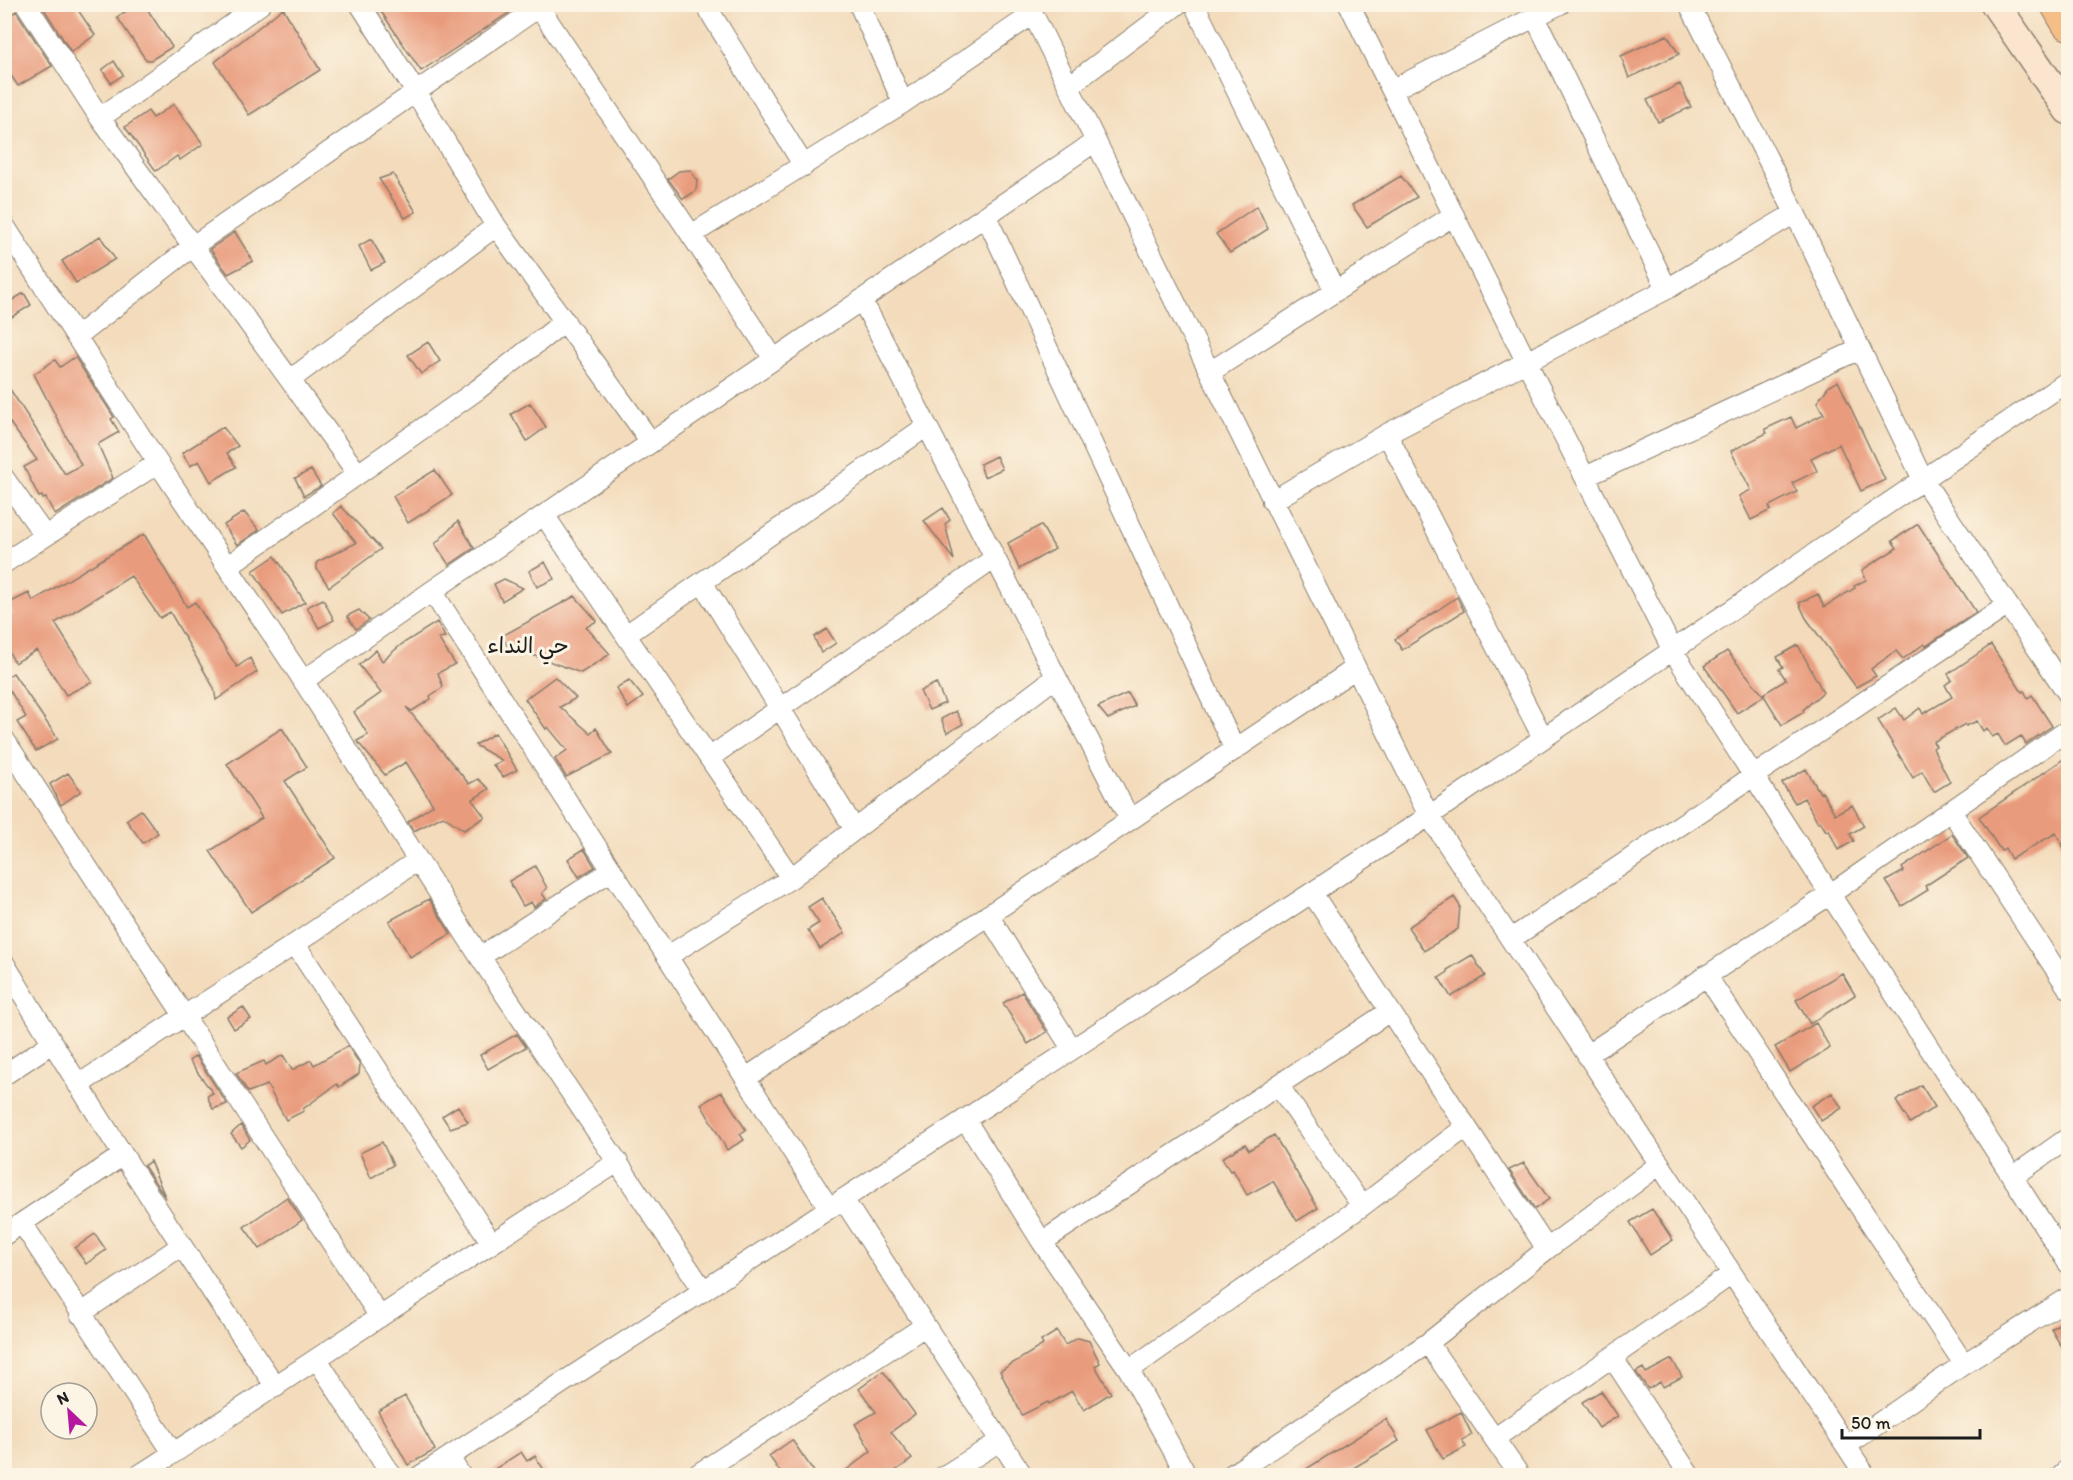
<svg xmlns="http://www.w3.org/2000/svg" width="2073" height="1480" font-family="Itim,'Playpen Sans Arabic',sans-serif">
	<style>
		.building { fill: #e99b7d }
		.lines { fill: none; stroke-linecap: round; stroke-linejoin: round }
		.street-casing { stroke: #887c6c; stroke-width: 22 }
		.secondary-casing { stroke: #887c6c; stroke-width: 31 }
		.highway-casing { stroke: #887c6c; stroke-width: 35 }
		.street { stroke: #fff; stroke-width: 20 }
		.secondary { stroke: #fbe5cf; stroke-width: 28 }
		.highway { stroke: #f6be87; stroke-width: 33 }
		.labels { text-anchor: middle; stroke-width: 6; stroke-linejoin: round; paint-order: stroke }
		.neighbourhood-label { font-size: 22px; fill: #1c1c1c; stroke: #fcf5e5 }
	</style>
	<rect width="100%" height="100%" fill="#fcf5e5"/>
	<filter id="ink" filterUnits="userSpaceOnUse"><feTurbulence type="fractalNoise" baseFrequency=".0167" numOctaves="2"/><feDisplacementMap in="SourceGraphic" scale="12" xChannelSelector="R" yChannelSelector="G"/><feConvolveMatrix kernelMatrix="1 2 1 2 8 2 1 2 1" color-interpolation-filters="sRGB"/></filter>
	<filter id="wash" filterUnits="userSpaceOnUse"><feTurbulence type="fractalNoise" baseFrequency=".008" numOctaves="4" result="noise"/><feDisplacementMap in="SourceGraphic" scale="24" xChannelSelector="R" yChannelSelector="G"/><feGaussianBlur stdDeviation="1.35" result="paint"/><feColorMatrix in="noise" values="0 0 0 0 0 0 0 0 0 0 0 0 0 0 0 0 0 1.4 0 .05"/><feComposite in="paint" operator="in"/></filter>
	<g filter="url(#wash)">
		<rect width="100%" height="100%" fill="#f3dbbb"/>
		<g id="blocks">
			<path class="building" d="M 41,4 L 74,4 L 95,35 L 71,52 Z
				M 137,4 L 144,4 L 172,47 L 151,60 L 146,60 L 117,17 Z
				M 376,4 L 522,4 L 421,71 Z
				M 283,8 L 320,70 L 249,115 L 215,62 Z
				M 16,11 L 52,66 L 18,86 L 4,65 L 4,20 Z
				M 1667,35 L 1679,54 L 1629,78 L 1621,56 Z
				M 114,61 L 123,75 L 111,83 L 102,70 Z
				M 1680,84 L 1691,107 L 1658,122 L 1647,100 Z
				M 174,104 L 203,144 L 180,160 L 177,156 L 156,171 L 125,127 L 148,111 L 153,118 Z
				M 690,170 L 697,180 L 696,191 L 683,199 L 668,179 L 679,171 Z
				M 393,174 L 416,212 L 405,218 L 379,179 Z
				M 1401,176 L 1417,197 L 1367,227 L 1352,205 Z
				M 1257,206 L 1268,229 L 1230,253 L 1216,234 Z
				M 235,232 L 253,261 L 228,274 L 210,249 Z
				M 100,236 L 115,259 L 76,283 L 62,261 Z
				M 371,239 L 385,263 L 371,270 L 359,246 Z
				M 24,293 L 31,305 L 4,322 L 4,305 Z
				M 428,342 L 440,361 L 421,374 L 408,355 Z
				M 75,357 L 114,417 L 111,419 L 119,432 L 98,444 L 113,478 L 55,515 L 46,498 L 43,499 L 42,496 L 39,497 L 24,467 L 37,460 L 10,423 L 4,426 L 4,380 L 65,474 L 81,465 L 34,374 L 55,360 L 60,367 Z
				M 1838,381 L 1885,480 L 1861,491 L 1839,444 L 1811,458 L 1817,471 L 1792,483 L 1797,492 L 1769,506 L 1771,510 L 1751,520 L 1739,496 L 1751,490 L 1731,451 L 1767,433 L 1765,429 L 1791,417 L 1796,428 L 1824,414 L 1817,402 L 1829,386 Z
				M 530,403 L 546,427 L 527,441 L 511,414 Z
				M 223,427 L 238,446 L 227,453 L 236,467 L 211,482 L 199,461 L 190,466 L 182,453 Z
				M 996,456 L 1002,469 L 984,477 L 980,464 Z
				M 311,470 L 321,486 L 304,496 L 295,478 Z
				M 435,470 L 452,495 L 408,523 L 393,496 Z
				M 341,506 L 381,549 L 329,587 L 317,569 L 317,562 L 356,543 L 333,513 Z
				M 943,508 L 950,520 L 945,524 L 954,560 L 924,521 Z
				M 244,512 L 259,530 L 237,545 L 224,525 Z
				M 458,521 L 474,548 L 449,565 L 435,544 Z
				M 1918,524 L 1976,612 L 1926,646 L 1924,644 L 1903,659 L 1896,651 L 1871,669 L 1876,676 L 1856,687 L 1806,618 L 1799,603 L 1818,594 L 1824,607 L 1855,588 L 1854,586 L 1866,580 L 1862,570 L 1897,548 L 1892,541 Z
				M 1041,525 L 1055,549 L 1019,569 L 1008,543 Z
				M 144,534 L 187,607 L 195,602 L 237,667 L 250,658 L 257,672 L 216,700 L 214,688 L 170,612 L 160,618 L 131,576 L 55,623 L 92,682 L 66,695 L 37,650 L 15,663 L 4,643 L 4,620 L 13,615 L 7,604 L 29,593 L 33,601 Z
				M 275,556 L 305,602 L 282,615 L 253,571 Z
				M 545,562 L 554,579 L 537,587 L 529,571 Z
				M 504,579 L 523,588 L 502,601 L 494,584 Z
				M 575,596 L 597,621 L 586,627 L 610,654 L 581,673 L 527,653 L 522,656 L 519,650 L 512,654 L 502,636 Z
				M 1457,597 L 1464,611 L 1402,650 L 1395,639 Z
				M 323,599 L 334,620 L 319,628 L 307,607 Z
				M 359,610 L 369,620 L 356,629 L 347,616 Z
				M 437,622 L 445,637 L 438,638 L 455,664 L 438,673 L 443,687 L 430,696 L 431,699 L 412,711 L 406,707 L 469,784 L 478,779 L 489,789 L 472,800 L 485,817 L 464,830 L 443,816 L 414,831 L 408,822 L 433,805 L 406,762 L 385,775 L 357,741 L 368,735 L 354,712 L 381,693 L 359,665 L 376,650 L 382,661 L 402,644 Z
				M 827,629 L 836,643 L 821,653 L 814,637 Z
				M 1798,645 L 1823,692 L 1803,710 L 1804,712 L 1782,725 L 1763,694 L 1786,680 L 1779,669 L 1783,667 L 1777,657 Z
				M 1991,645 L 2022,692 L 2024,691 L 2028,698 L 2032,695 L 2052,726 L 2026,744 L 2021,736 L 2005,746 L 1998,734 L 1992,737 L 1987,728 L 1983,731 L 1977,721 L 1966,726 L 1965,724 L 1933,742 L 1936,746 L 1933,748 L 1950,782 L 1934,792 L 1922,771 L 1913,778 L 1878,720 L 1896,708 L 1904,720 L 1920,708 L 1923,714 L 1952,697 L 1945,685 L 1952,680 L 1948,674 Z
				M 1727,651 L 1764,696 L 1737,713 L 1704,666 Z
				M 13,673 L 58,739 L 36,751 L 17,722 L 26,717 L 4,681 L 4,679 Z
				M 555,677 L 576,698 L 560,707 L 590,733 L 596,728 L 612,754 L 566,777 L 555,759 L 567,750 L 548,727 L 546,729 L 525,699 Z
				M 629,680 L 643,697 L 628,708 L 616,688 Z
				M 936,683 L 945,703 L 929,710 L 920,691 Z
				M 1128,693 L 1135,706 L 1108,719 L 1098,707 Z
				M 956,711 L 963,724 L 947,733 L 941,719 Z
				M 282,728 L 307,767 L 285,781 L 335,858 L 251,912 L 210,851 L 262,818 L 227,764 Z
				M 495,733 L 517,770 L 503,777 L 493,765 L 503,761 L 475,745 Z
				M 2068,756 L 2068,857 L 2056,833 L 2011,859 L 2005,848 L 2001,851 L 1979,817 Z
				M 1806,769 L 1820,793 L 1822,792 L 1835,814 L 1852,805 L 1864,826 L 1850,834 L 1854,841 L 1838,850 L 1829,830 L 1826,831 L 1820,821 L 1818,823 L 1804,798 L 1795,803 L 1782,783 Z
				M 68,773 L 81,791 L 61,805 L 50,784 Z
				M 141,810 L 158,833 L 143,843 L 126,820 Z
				M 1952,834 L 1968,858 L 1925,886 L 1928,890 L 1902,906 L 1886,881 L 1904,871 L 1902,868 Z
				M 584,849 L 595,867 L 579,877 L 568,859 Z
				M 535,866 L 547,888 L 542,893 L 546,899 L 534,907 L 531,902 L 523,906 L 509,881 Z
				M 1454,897 L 1460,906 L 1458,929 L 1424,951 L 1408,927 Z
				M 822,898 L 845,933 L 820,949 L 808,930 L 819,923 L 808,907 Z
				M 429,899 L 451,934 L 410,957 L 389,921 Z
				M 1472,955 L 1485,976 L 1451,997 L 1439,978 L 1448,972 L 1447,970 Z
				M 1842,973 L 1855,995 L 1810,1024 L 1796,1000 Z
				M 1022,992 L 1047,1032 L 1028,1044 L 1003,1003 Z
				M 243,1007 L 251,1019 L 234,1029 L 227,1017 Z
				M 1816,1023 L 1830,1048 L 1790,1072 L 1775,1047 Z
				M 517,1034 L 526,1047 L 488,1069 L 480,1055 Z
				M 348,1046 L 360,1064 L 359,1074 L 339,1087 L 337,1084 L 303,1109 L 304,1111 L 286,1120 L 267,1085 L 248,1092 L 236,1073 L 264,1061 L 266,1065 L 283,1055 L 292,1070 L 311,1060 L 314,1065 Z
				M 196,1056 L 227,1104 L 213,1109 L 207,1096 L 213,1093 L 189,1061 Z
				M 1921,1085 L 1935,1107 L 1910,1123 L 1896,1101 Z
				M 722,1092 L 746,1130 L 740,1134 L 744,1140 L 727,1150 L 701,1104 Z
				M 1832,1093 L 1842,1108 L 1821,1121 L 1811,1106 Z
				M 458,1106 L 468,1122 L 450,1128 L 442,1116 Z
				M 241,1125 L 250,1140 L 241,1147 L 231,1134 Z
				M 1274,1135 L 1318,1208 L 1297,1221 L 1273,1181 L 1247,1195 L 1233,1170 L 1230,1171 L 1222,1158 L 1245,1144 L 1249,1150 Z
				M 382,1142 L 393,1165 L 371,1178 L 360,1153 Z
				M 150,1161 L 166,1199 L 144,1166 Z
				M 1524,1163 L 1549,1199 L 1535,1209 L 1509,1170 Z
				M 287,1197 L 302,1220 L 260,1249 L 244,1227 Z
				M 1652,1209 L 1673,1240 L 1650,1255 L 1630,1222 Z
				M 95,1234 L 106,1250 L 86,1264 L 75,1248 Z
				M 2068,1318 L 2068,1358 L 2051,1329 Z
				M 1057,1331 L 1065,1345 L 1078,1338 L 1089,1341 L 1100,1363 L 1095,1366 L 1111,1393 L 1084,1410 L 1072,1391 L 1049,1404 L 1048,1402 L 1022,1415 L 1000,1371 L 1043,1345 L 1041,1341 Z
				M 1672,1359 L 1682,1377 L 1663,1387 L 1660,1382 L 1648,1389 L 1636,1372 L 1643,1368 L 1646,1373 Z
				M 883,1371 L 915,1414 L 891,1432 L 912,1459 L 888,1476 L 839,1476 L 871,1451 L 855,1424 L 876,1412 L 859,1389 Z
				M 1601,1391 L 1618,1416 L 1599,1428 L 1582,1402 Z
				M 405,1396 L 435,1450 L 408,1465 L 378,1411 Z
				M 1461,1412 L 1472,1435 L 1462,1440 L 1466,1447 L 1443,1459 L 1427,1430 Z
				M 1386,1419 L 1399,1441 L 1340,1476 L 1295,1476 Z
				M 792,1440 L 817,1476 L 783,1476 L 769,1456 Z
				M 521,1452 L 527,1461 L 535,1456 L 548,1476 L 484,1476 Z"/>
		</g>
	</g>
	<g filter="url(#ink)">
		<use href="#blocks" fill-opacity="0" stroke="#887c6c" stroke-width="1.5"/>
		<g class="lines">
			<defs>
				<path id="street" d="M 26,4 L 100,118 L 358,474
					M 360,4 L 415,91 L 496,226 L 651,442
					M 537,4 L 774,359
					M 705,4 L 804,166
					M 859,4 L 903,103
					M 1028,4 L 1429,816 L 1866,1476
					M 1194,4 L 1335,291
					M 1349,4 L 1526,361 L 1673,651 L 2068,1263
					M 1689,4 L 1795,213 L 1923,480 L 2068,694
					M 1535,17 L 1667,289
					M 1069,86 L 1178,4
					M 1392,90 L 1560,4
					M 100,118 L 261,4
					M 986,216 L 1235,750
					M 4,225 L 158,463 L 297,671 L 480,957 L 703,1290
					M 691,235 L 903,103 L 1033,14
					M 862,300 L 1130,820
					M 76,337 L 193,246 L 539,7
					M 1210,372 L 1454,215
					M 290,380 L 496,226
					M 1387,434 L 1543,738
					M 1585,477 L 1860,349
					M 4,478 L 45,536
					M 1272,501 L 1387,434 L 1667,289 L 1795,213
					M 544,515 L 791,878
					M 4,563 L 158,463
					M 228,566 L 477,390 L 565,321
					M 702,582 L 855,830
					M 432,591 L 829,1208
					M 626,635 L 927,426
					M 303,681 L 432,591 L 1096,141
					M 4,739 L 380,1317
					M 709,758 L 995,558
					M 1951,811 L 2068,988
					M 1312,893 L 1547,1249
					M 988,915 L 1072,1049
					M 1511,939 L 2008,605
					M 295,944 L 491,1242
					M 668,956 L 791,878 L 1056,677
					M 480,957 L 612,870
					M 4,963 C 90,1107 182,1248 276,1387
					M 1706,975 L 1964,1364
					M 1587,1055 L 1829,895 L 2068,730
					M 4,1075 L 52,1043
					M 746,1078 L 1356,668
					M 78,1085 L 295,944 L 418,860
					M 1278,1085 L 1362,1206
					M 965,1119 L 1042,1242 L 1129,1370 L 1187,1476
					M 2014,1176 L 2068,1138
					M 843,1199 L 1023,1476
					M 22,1223 L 173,1453
					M 4,1235 L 123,1155
					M 1042,1242 L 1390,1011
					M 80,1314 L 181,1246
					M 1428,1343 L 1520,1476
					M 1612,1357 L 1690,1476
					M 317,1359 L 392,1476
					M 1129,1370 L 1362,1206 L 1466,1127
					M 1495,1438 L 1732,1274
					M 1846,1446 L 1964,1364 L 2068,1298
					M 449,1457 L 461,1476
					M 138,1476 C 299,1372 456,1264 618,1162
					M 420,1476 L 1429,816 L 2068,381
					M 695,1476 L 925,1326
					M 944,1476 L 1000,1441
					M 1230,1476 L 1428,1343 L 1547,1249 L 1660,1164
					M 2060,1476 L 2068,1469"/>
				<path id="secondary" d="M 1995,4 L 2068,110"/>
				<path id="highway" d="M 2057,4 L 2068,23"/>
			</defs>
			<use href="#street" class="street-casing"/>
			<use href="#secondary" class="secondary-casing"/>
			<use href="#highway" class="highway-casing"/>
			<use href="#street" class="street"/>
			<use href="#secondary" class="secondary"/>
			<use href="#highway" class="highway"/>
		</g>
	</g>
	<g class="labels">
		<g class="neighbourhood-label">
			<text x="528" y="653">حي النداء</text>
		</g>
	</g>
	<rect width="2073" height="1480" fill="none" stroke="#fcf5e5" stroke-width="24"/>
	<g transform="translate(69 1411) rotate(334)"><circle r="28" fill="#fcf5e5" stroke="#a29e95" stroke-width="1.5"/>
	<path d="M0-4.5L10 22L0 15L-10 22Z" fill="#b5179e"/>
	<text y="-9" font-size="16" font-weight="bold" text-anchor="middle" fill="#1c1c1c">N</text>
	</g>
	<path d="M1842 1429v9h138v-9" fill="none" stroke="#1c1c1c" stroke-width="3"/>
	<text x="1851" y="1429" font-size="18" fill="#1c1c1c" stroke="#fcf5e5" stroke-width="4.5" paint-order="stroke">50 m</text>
</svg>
